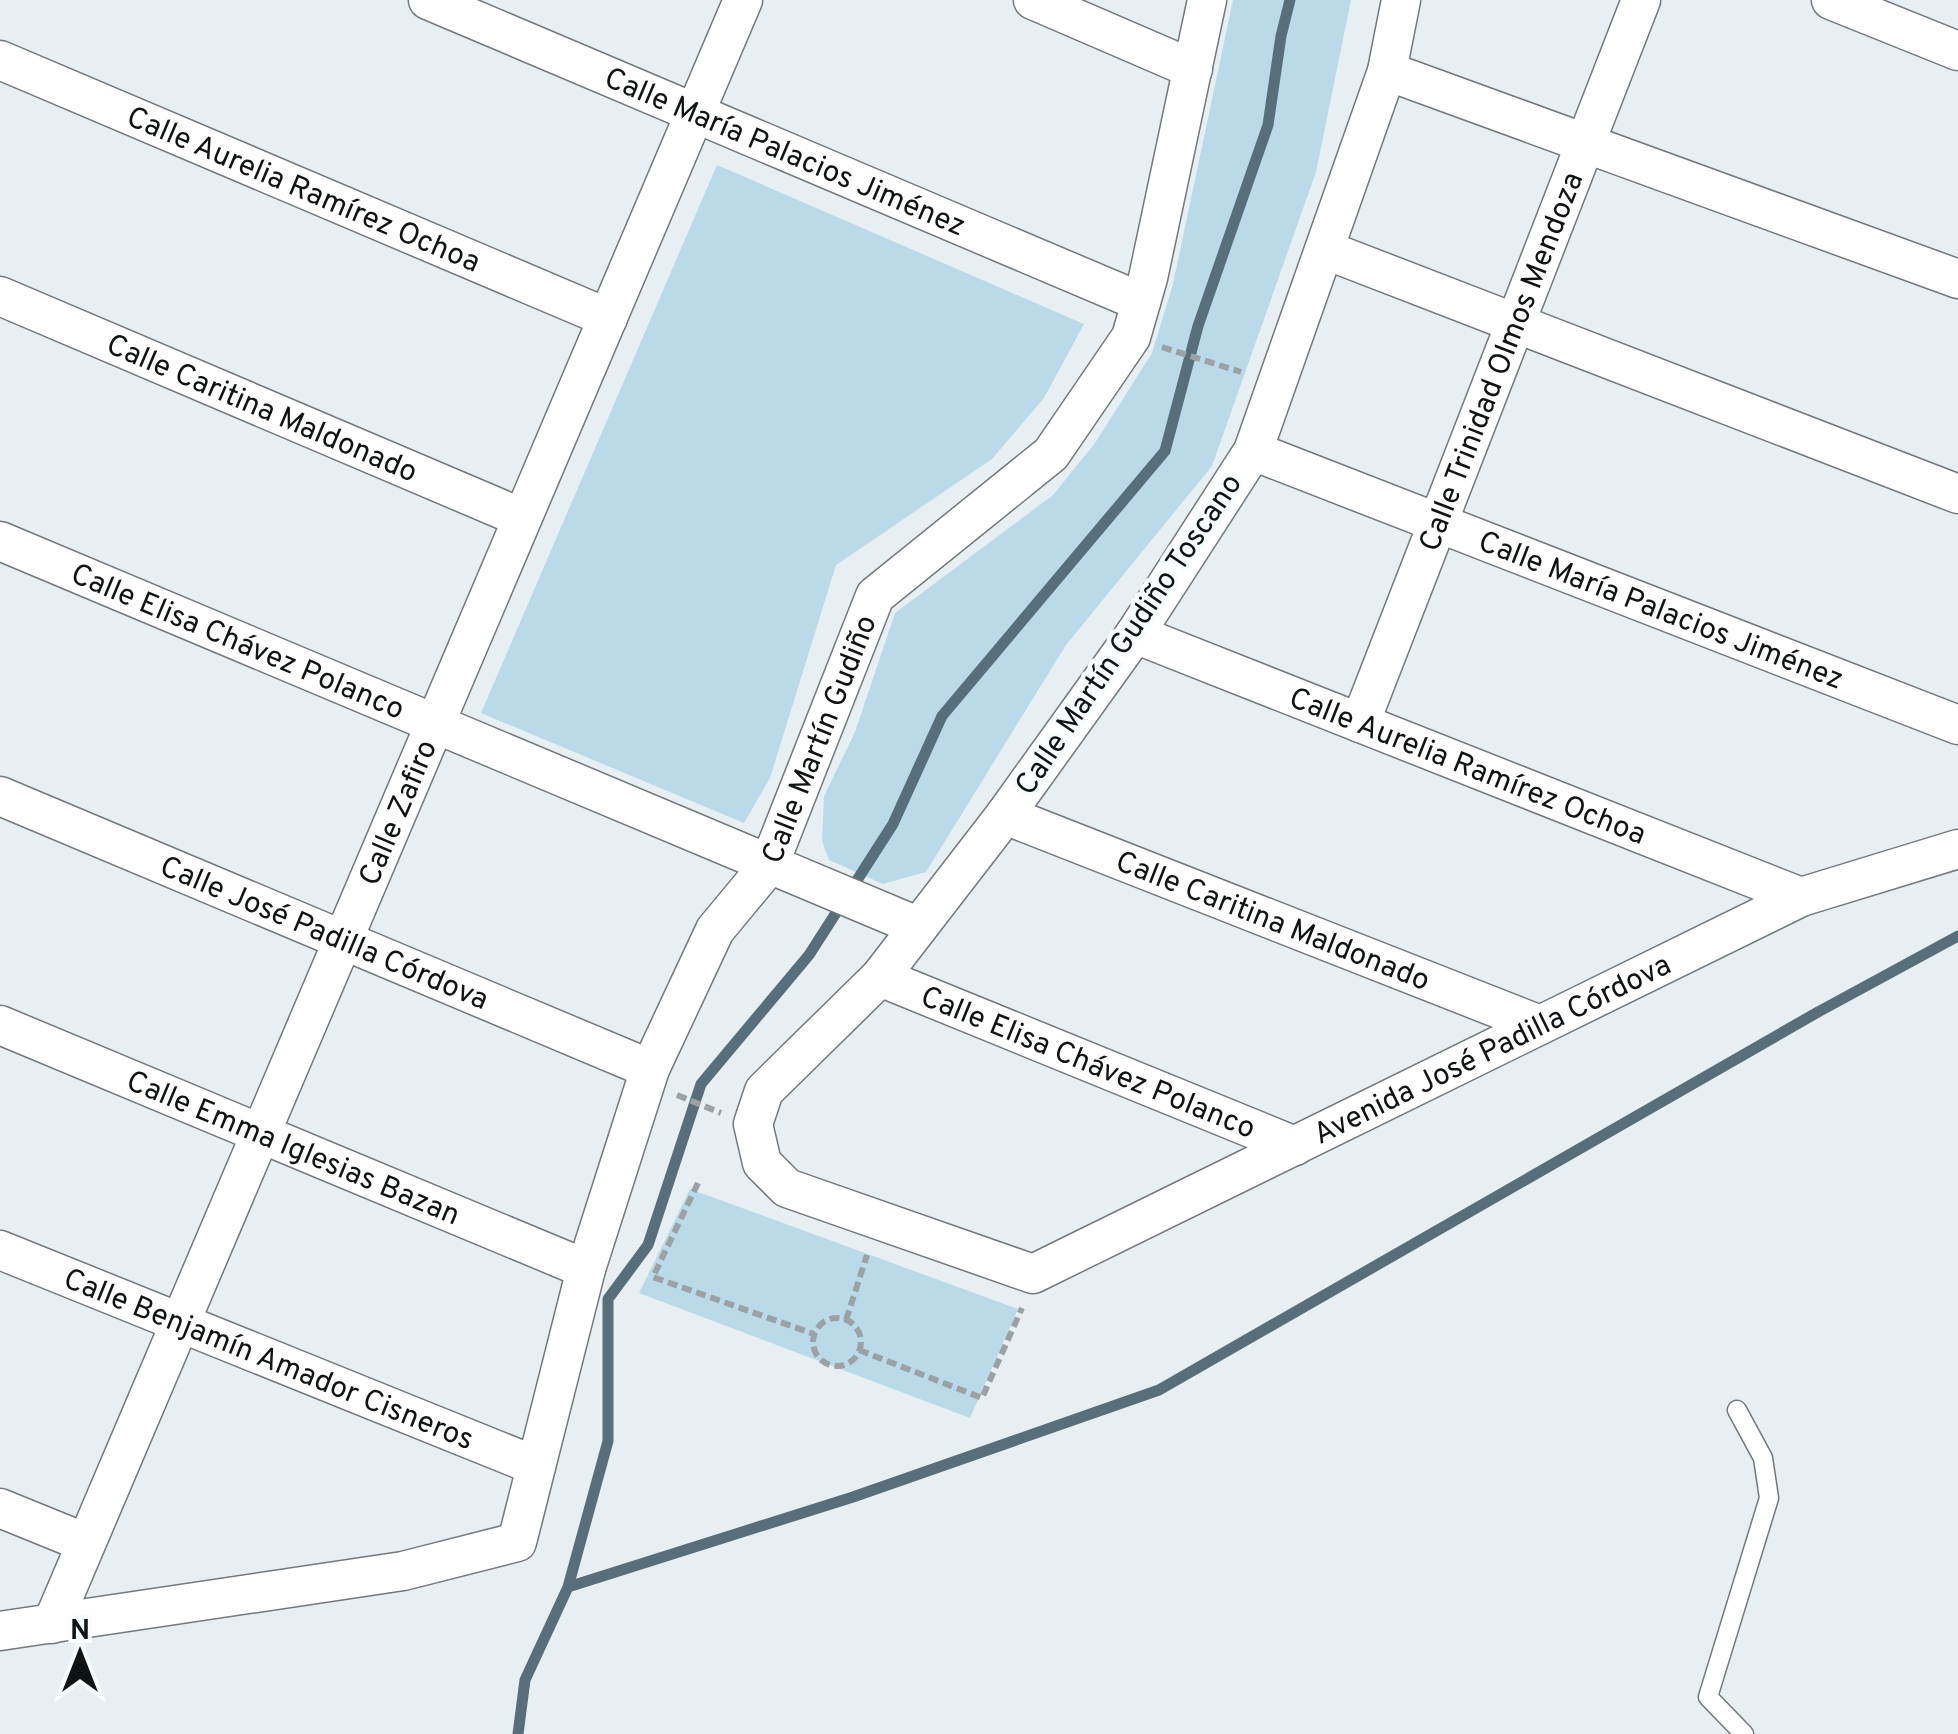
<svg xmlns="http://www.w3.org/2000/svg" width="1958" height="1734" font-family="Overpass,sans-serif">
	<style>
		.green { fill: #badaea }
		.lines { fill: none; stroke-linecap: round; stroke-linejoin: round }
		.stream { stroke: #586e7a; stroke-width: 11 }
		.lane-casing { stroke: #72787c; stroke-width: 21 }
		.street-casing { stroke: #72787c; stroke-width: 41 }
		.path { stroke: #9ba1a4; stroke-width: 6; stroke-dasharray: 10 5; stroke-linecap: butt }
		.lane { stroke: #fff; stroke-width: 18 }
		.street { stroke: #fff; stroke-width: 38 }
		.labels { text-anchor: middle; stroke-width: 9; stroke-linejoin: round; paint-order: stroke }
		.street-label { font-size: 30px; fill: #101314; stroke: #f7fcfe }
	</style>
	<rect width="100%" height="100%" fill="#e8eff3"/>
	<path class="green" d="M 1233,0 L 1351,0 L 1316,172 L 1212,466 L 1066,645 L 926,872 L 883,884 L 829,860 L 822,841 L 824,796 L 855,732 L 895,613 L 1053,495 L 1095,443 L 1152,353 L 1173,284 Z
		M 717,165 L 1084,324 L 1044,398 L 992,459 L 836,565 L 770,778 L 744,823 L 481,713 Z
		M 690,1189 L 1018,1309 L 970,1418 L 639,1293 Z"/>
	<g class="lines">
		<path class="stream" d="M 568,1587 L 853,1497 L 1159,1390 L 1818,1012 L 1958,936
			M 518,1734 L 525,1680 L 568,1587 L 608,1441 L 608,1299 L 648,1245 L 701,1084 L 809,955 L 893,824 L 942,716 L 1165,451 L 1198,326 L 1268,125 L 1281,36 L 1290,0"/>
		<defs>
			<path id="lane" d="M 1737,1410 L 1763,1458 L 1769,1498 L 1708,1697 L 1744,1734"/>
			<g id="street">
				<path id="s1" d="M 428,0 L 1141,302"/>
				<path d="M 1033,0 L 1193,69"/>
				<path id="s2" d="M 1401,0 L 1387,71 L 1253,451 L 1135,634 L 1005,815 L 880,977 L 764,1091 L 753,1124 L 762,1163 L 787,1188 L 1033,1274 L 1801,897 L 1958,849"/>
				<path d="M 1831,0 L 1958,51"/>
				<path id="s3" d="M 0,60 L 608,318"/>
				<path d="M 1387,71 L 1958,279"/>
				<path d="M 1326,250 L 1958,494"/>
				<path id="s4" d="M 0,296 L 522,518"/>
				<path id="s5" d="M 1253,451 L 1958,725"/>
				<path id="s6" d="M 0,541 L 917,926"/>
				<path id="s7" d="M 1135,634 L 1801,897"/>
				<path id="s8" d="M 1360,723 L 1641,0"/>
				<path id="s9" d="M 0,796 L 650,1069"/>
				<path id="s10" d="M 1005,815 L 1540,1025"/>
				<path id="s11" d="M 880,977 L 1295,1146"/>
				<path id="s12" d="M 0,1025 L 586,1269"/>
				<path id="s13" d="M 0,1250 L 536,1466"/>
				<path d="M 0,1508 L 86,1543"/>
				<path id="s14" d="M 52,1624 L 743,0"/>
				<path id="s15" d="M 0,1631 L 403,1571 L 517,1542 L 586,1269 L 650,1069 L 715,930 L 769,865 L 875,596 L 1051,454 L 1131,337 L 1148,278 L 1207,0"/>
			</g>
		</defs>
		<use href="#lane" class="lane-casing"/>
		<use href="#street" class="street-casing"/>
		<path class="path" d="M 1162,347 L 1241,372
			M 677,1095 L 721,1113
			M 698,1183 L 653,1277 L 814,1334
			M813 1342a24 24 0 1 1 48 0a24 24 0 1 1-48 0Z
			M 846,1320 L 867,1255
			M 859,1350 L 982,1398 L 1022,1308"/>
		<use href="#lane" class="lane"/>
		<use href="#street" class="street"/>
	</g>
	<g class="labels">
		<g class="street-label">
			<text dy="10" stroke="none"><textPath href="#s1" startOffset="388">Calle María Palacios Jiménez</textPath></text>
			<text dy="10" stroke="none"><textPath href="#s3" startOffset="330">Calle Aurelia Ramírez Ochoa</textPath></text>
			<text dy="10" stroke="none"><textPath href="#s8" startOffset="388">Calle Trinidad Olmos Mendoza</textPath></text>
			<text dy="10" stroke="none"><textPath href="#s4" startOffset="285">Calle Caritina Maldonado</textPath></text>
			<text dy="10" stroke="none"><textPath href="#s5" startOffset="438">Calle María Palacios Jiménez</textPath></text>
			<text transform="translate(1128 634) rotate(-56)" y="10">Calle Martín Gudiño Toscano</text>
			<text dy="10" stroke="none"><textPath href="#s6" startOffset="258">Calle Elisa Chávez Polanco</textPath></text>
			<text dy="10" stroke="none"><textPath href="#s15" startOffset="1390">Calle Martín Gudiño</textPath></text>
			<text dy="10" stroke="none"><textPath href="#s7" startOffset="358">Calle Aurelia Ramírez Ochoa</textPath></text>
			<text dy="10" stroke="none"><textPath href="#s14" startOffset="882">Calle Zafiro</textPath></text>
			<text dy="10" stroke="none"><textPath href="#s10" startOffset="288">Calle Caritina Maldonado</textPath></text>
			<text dy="10" stroke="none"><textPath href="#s9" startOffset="352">Calle José Padilla Córdova</textPath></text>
			<text dy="10" stroke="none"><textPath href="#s2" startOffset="2165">Avenida José Padilla Córdova</textPath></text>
			<text dy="10" stroke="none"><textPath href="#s11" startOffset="225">Calle Elisa Chávez Polanco</textPath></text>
			<text dy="10" stroke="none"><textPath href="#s12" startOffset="318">Calle Emma Iglesias Bazan</textPath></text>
			<text dy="10" stroke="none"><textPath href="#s13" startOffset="290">Calle Benjamín Amador Cisneros</textPath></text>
		</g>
	</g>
	<g transform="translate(80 1654)" stroke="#f7fcfe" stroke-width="8" paint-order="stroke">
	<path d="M0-8L18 38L0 25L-18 38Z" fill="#101314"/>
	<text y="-15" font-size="28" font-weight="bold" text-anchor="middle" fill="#101314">N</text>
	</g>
</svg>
